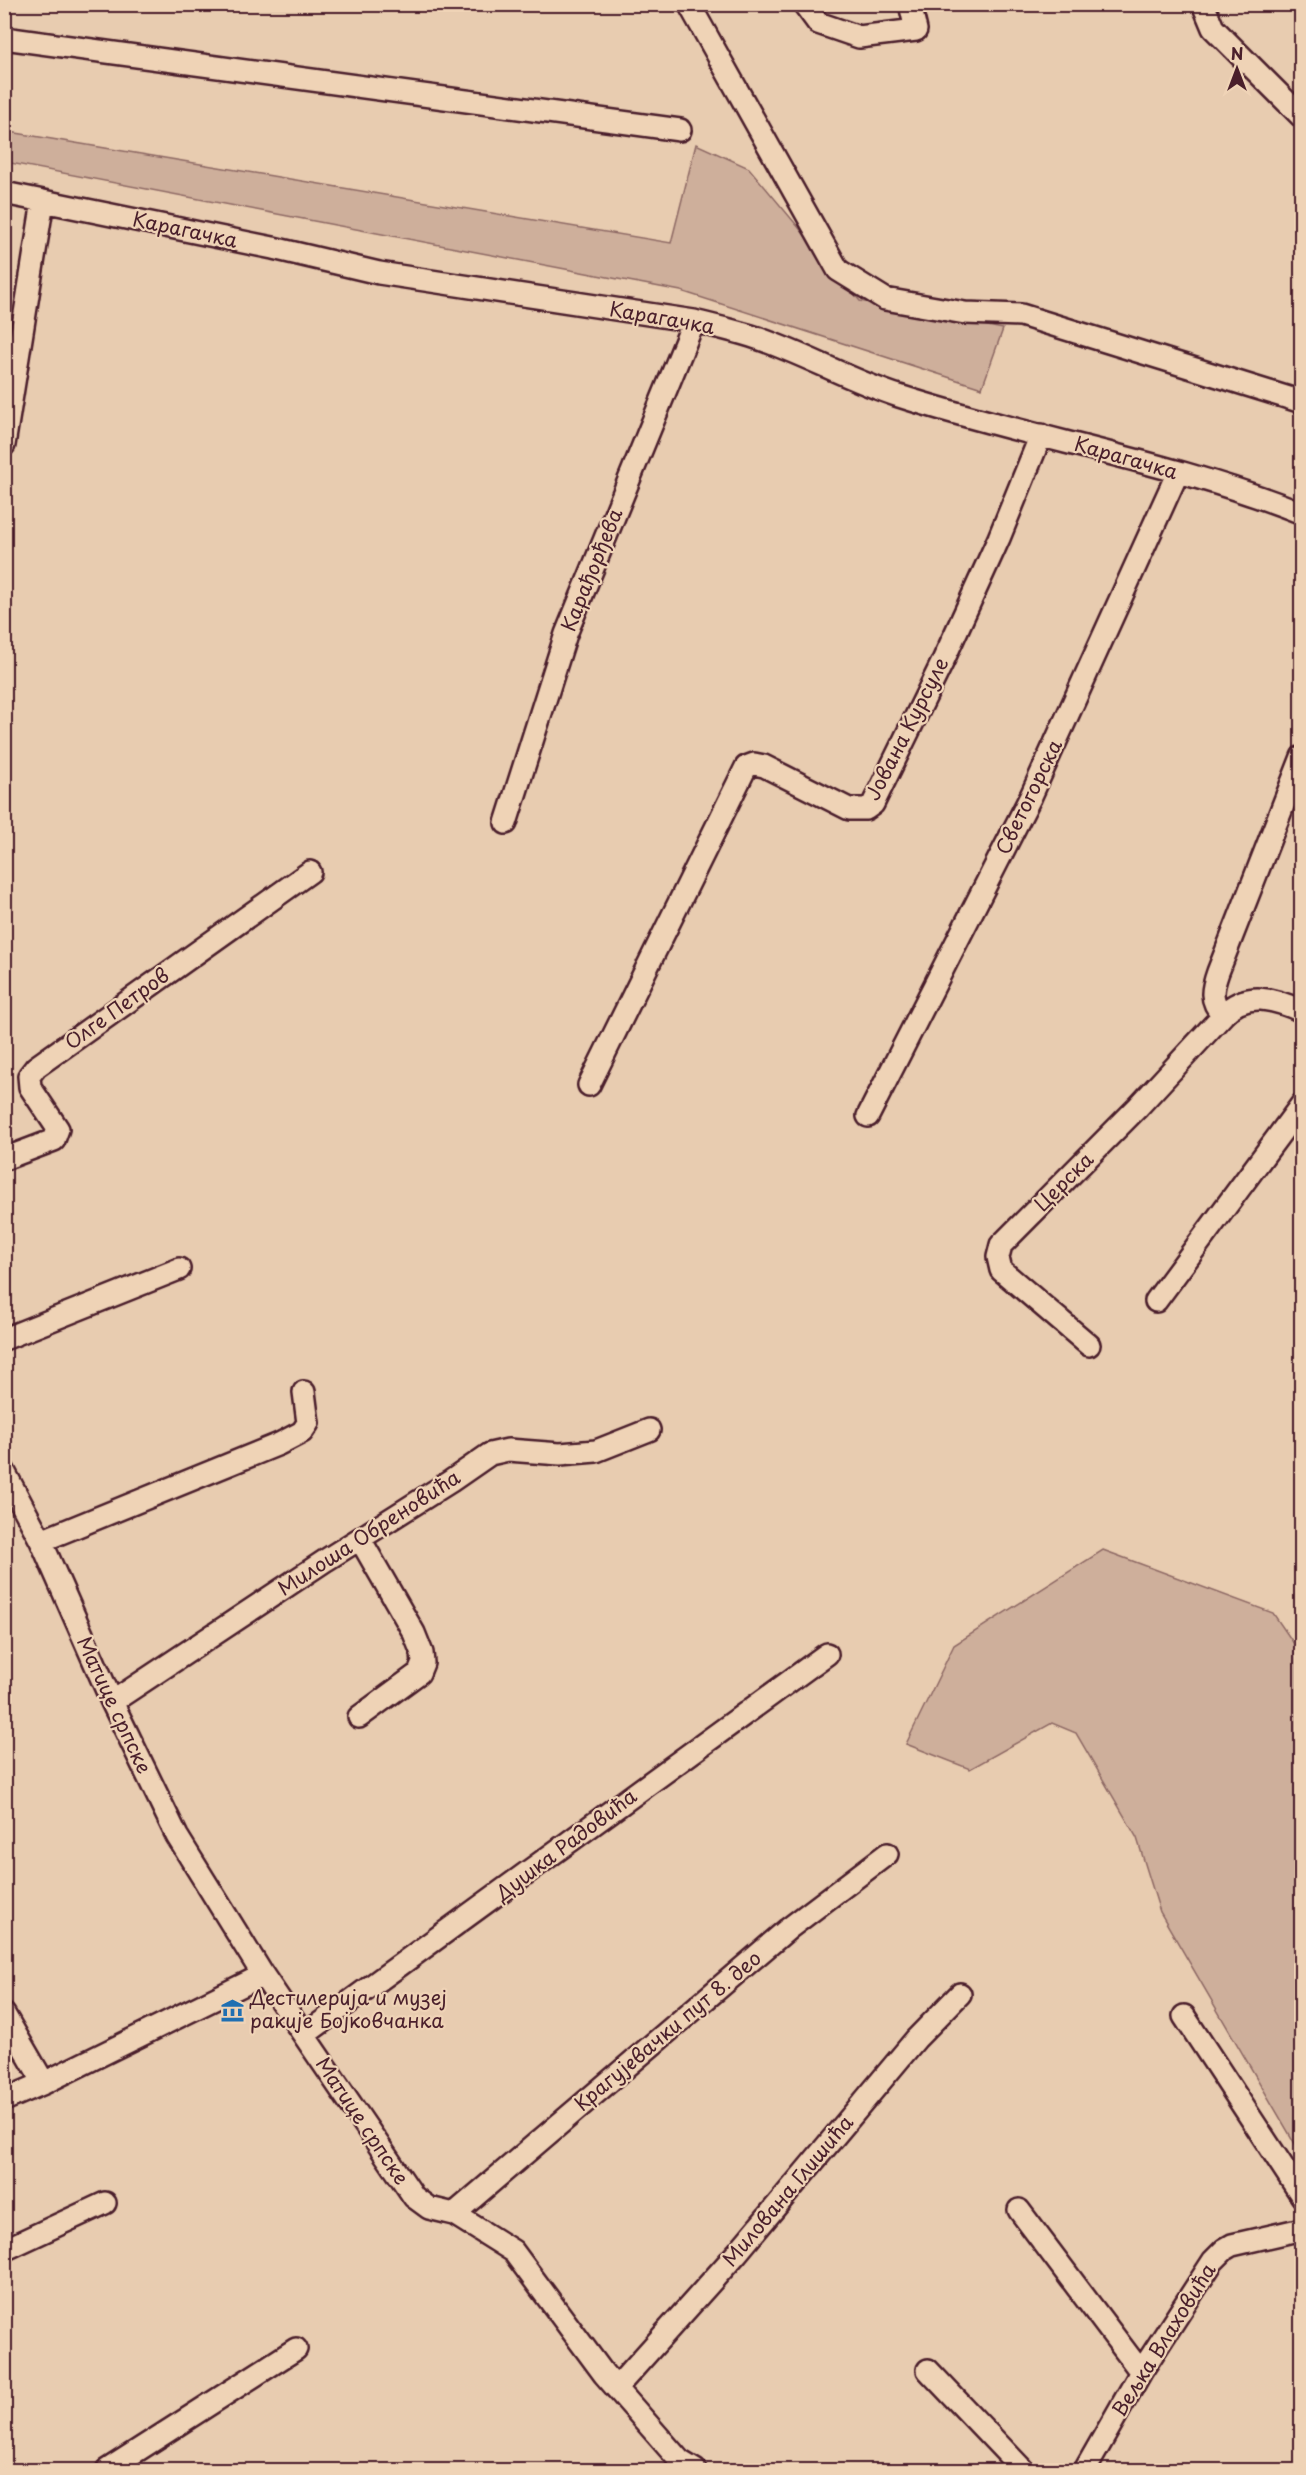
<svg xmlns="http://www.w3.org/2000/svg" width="1306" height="2475" font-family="'Playpen Sans',sans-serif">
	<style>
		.green { fill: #ceaf9b; stroke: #8c6763; stroke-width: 1.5 }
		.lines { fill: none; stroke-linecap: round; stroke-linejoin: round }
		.minor-casing { stroke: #4a1f2b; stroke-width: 26 }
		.minor { stroke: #efd3b6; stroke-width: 21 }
		.labels { text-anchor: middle; stroke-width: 4.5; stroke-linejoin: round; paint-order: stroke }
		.street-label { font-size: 20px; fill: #4a1f2b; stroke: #efd3b6 }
		.poi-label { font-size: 20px; fill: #4a1f2b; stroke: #efd3b6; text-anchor: start }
	</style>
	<rect width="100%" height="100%" fill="#e8ccb0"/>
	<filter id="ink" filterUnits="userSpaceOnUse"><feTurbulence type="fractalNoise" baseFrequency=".0167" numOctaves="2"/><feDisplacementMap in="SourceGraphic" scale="12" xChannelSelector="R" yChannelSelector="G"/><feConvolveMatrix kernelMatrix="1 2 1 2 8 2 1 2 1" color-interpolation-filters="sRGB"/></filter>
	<g filter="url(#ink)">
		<path class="green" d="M 4,131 L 671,243 L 696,144 L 749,168 L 860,301 L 1003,329 L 982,388 L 681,291 L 5,162 Z
			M 1103,1550 L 1273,1613 L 1301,1654 L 1301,2154 L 1160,1912 L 1137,1838 L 1076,1733 L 1052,1723 L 970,1769 L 906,1744 L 954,1645 Z"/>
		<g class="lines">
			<defs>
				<path id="minor" d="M 689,4 L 838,270 L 885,299 L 965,313 L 1021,315 L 1302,402
					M 804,4 L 818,23 L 859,37 L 916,30 L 910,4
					M 1203,4 L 1213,28 L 1302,117
					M 4,38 L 680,130
					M 4,193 L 273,248 L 379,273 L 694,321 C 713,326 732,330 751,336 C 802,352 848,380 899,396 C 1032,439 1171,461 1302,513
					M 4,445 L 43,201
					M 506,823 L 566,634 L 694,321
					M 1223,1015 C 1246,990 1274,999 1302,1011
					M 589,1085 L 746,767 L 754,764 L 764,766 L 849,809 L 866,809 L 873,804 L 942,663 L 999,538 L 1041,435
					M 868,1116 L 1031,796 L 1178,472
					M 4,1159 L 54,1140 L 58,1129 L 30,1087 L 29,1076 L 36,1067 L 310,872
					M 1156,1301 L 1302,1104
					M 4,1339 L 179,1269
					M 1089,1345 L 1001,1270 L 998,1257 L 1001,1245 L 1138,1107 L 1223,1015 C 1209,1000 1212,989 1218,972 L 1302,757
					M 4,1471 L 41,1541 L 112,1702 L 177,1836 L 263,1975 L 414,2197 L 429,2208 L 454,2214 L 513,2251 L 604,2374 L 680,2461 L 695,2470
					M 41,1541 L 279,1444 L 302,1432 L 308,1423 L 304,1392
					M 112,1702 L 326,1560 L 451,1481 L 490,1454 L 508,1450 L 560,1454 L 596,1451 L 649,1430
					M 359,1717 L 419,1673 L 423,1663 L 422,1653 L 414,1633 L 360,1539
					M 4,2014 L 44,2083
					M 1184,2016 L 1302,2196
					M 304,2035 L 827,1654
					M 4,2100 L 44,2083 L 263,1975
					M 1019,2210 L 1141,2372
					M 454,2214 L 788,1929 L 887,1854
					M 4,2250 L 105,2203
					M 928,2370 L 1023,2470
					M 616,2388 L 737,2253 L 916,2039 L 960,1994
					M 107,2470 L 296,2349
					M 1085,2470 L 1141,2372 L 1213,2261 L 1225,2249 L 1232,2245 L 1302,2229"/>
			</defs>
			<use href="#minor" class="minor-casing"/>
			<use href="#minor" class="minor"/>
		</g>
	</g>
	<defs>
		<symbol id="museum-bare" viewBox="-9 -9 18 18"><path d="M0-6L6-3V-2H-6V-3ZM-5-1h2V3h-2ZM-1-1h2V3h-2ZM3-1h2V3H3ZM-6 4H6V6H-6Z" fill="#1f6fb2" stroke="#efd3b6" stroke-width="2.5" paint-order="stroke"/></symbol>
	</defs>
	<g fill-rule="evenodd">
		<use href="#museum-bare" x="216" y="1994" width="33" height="33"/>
	</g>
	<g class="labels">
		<g class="street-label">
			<text transform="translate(185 230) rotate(12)" y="7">Карагачка</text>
			<text transform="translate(662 318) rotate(10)" y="7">Карагачка</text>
			<text transform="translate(1126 458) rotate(16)" y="7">Карагачка</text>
			<text transform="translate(592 570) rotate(-68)" y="7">Карађорђева</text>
			<text transform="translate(907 729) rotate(-63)" y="7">Јована Курсуле</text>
			<text transform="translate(1029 797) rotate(-64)" y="7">Светогорска</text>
			<text transform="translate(117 1009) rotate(-36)" y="7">Олге Петров</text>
			<text transform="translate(1064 1182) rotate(-45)" y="7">Церска</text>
			<text transform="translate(369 1533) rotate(-33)" y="7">Милоша Обреновића</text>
			<text transform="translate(114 1705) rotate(65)" y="7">Матице српске</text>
			<text transform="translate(566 1845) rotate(-37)" y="7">Душка Радовића</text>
			<text transform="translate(668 2031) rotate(-40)" y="7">Крагујевачки пут 8. део</text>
			<text transform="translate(362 2121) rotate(56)" y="7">Матице српске</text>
			<text transform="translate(788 2191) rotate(-50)" y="7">Милована Глишића</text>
			<text transform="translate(1164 2340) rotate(-58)" y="7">Вељка Влаховића</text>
		</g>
		<g class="poi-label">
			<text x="250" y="2005">Дестилерија и музеј<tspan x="250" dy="23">ракије Бојковчанка</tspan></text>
		</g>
	</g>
	<rect width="1306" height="2475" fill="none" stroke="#efd3b6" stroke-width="24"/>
	<rect x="12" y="12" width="1282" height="2451" fill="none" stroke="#4a1f2b" stroke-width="2" filter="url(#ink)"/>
	<g transform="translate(1237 69)" stroke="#efd3b6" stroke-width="4.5" paint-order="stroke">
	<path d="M0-4.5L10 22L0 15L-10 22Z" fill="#4a1f2b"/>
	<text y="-9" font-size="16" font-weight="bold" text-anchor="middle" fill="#4a1f2b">N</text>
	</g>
</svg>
